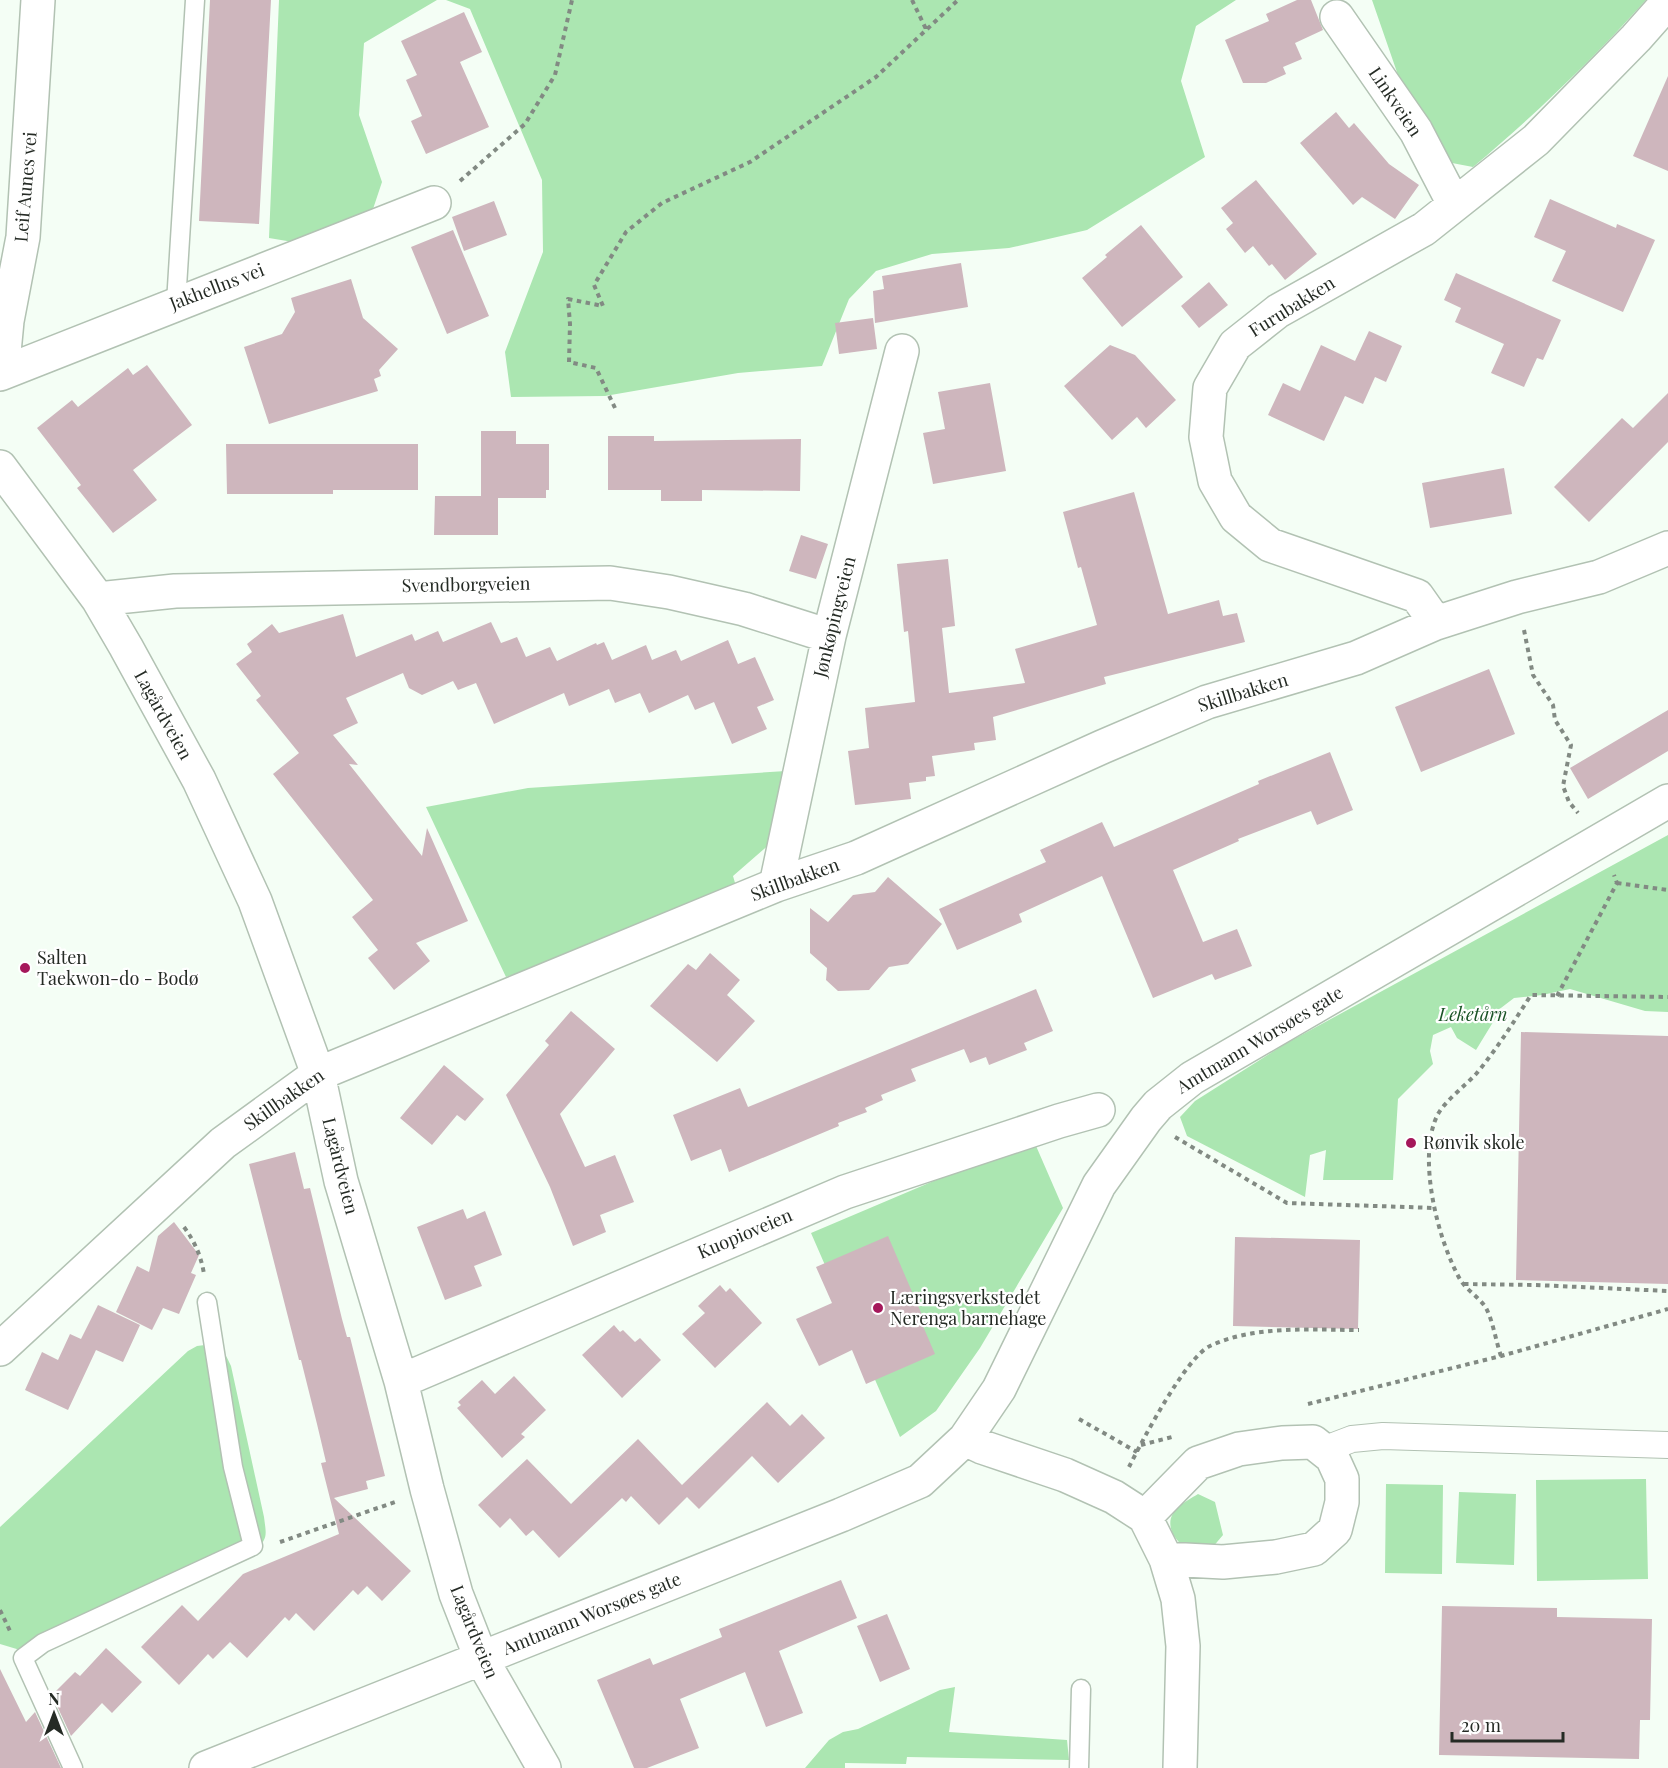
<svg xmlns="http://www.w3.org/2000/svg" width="1668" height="1768" font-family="'Playfair Display',serif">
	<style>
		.green { fill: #abe6b1 }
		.building { fill: #ceb6bd }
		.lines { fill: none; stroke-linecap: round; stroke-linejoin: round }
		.service-casing { stroke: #b2c2b3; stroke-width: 21 }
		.pedestrian-casing { stroke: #b2c2b3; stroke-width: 28 }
		.minor-casing { stroke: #b2c2b3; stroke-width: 36 }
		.path { stroke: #828a83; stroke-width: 4; stroke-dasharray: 4.5 4.5; stroke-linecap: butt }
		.service { stroke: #fff; stroke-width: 18 }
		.pedestrian { stroke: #fff; stroke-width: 26 }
		.minor { stroke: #fff; stroke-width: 33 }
		.poi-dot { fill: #a5185b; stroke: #fff; stroke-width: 2 }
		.labels { text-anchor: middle; stroke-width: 4.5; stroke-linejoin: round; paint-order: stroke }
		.street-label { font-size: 18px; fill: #252b25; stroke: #fff }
		.poi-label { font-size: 18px; fill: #252b25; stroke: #fff; text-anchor: start }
		.park-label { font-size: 18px; font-style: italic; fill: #1a5326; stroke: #fff }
	</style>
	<rect width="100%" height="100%" fill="#f4fef5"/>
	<path class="green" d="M 279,0 L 437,0 L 364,43 L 359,115 L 382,182 L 371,215 L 299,243 L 269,238 Z
		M 446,0 L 1236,0 L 1196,26 L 1181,81 L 1205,157 L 1087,230 L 1009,248 L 932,254 L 876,271 L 849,299 L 822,366 L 738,373 L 605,396 L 511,397 L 505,352 L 543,252 L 542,180 L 470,9 Z
		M 1372,0 L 1646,0 C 1592,60 1535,115 1473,167 L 1452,163 L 1399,78 Z
		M 786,771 L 771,843 L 733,876 L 740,900 L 506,977 L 426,807 L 528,788 Z
		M 1668,835 L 1668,1012 L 1645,1011 L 1570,989 L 1542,995 L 1514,998 L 1497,1011 L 1498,1014 L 1476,1050 L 1457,1038 L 1451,1027 L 1433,1035 L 1430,1051 L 1433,1064 L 1398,1099 L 1393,1180 L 1323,1180 L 1326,1150 L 1310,1155 L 1305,1197 L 1187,1136 L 1180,1117 L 1195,1101 L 1285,1044 Z
		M 1033,1139 L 1063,1208 L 980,1348 L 936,1411 L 900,1437 L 811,1233 Z
		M 205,1345 C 221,1347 225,1352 231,1366 L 264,1517 C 266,1534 269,1539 254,1551 L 20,1650 L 0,1644 L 0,1527 L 188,1351 L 197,1346 Z
		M 1646,1479 L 1648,1579 L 1537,1581 L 1536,1480 Z
		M 1386,1484 L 1443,1485 L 1442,1574 L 1385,1573 Z
		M 1459,1492 L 1516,1494 L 1514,1565 L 1456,1563 Z
		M 1198,1494 L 1215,1502 L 1223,1535 L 1212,1548 C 1204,1547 1195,1549 1187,1547 C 1181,1546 1176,1539 1173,1534 C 1163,1513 1183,1503 1198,1494 Z
		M 955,1687 L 949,1732 L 1067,1740 L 1069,1760 L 907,1757 L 906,1764 L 845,1763 L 845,1768 L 805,1768 L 829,1740 L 843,1732 L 858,1729 L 940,1690 Z"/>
	<path class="building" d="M 210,0 L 271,0 L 259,224 L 199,221 Z
		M 1297,0 L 1311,0 L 1323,30 L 1295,43 L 1302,59 L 1283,67 L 1286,74 L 1266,83 L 1243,83 L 1225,40 L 1269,21 L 1266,14 Z
		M 464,12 L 482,52 L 460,62 L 489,127 L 426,154 L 411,121 L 422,116 L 406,80 L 417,75 L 401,41 Z
		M 1668,76 L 1668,171 L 1633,156 Z
		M 1336,112 L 1349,128 L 1354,123 L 1389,164 L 1419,185 L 1395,219 L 1362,197 L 1353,205 L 1300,143 Z
		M 1256,180 L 1317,254 L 1285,280 L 1272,264 L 1269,266 L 1253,246 L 1245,253 L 1226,229 L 1233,223 L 1221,208 Z
		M 1550,199 L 1616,228 L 1617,224 L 1655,240 L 1623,312 L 1552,281 L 1566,251 L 1534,237 Z
		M 494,201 L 507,235 L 464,251 L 452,217 Z
		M 1141,225 L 1183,277 L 1122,327 L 1082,278 L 1107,257 L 1105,255 Z
		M 453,230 L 489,316 L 447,334 L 411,247 Z
		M 961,263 L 968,307 L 875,323 L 873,291 L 884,289 L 882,276 Z
		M 1456,273 L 1561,320 L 1543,360 L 1537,358 L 1524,387 L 1491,373 L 1504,344 L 1455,322 L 1461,308 L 1444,300 Z
		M 351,279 L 363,318 L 398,349 L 379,370 L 381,376 L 374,379 L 378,391 L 269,424 L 244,347 L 282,334 L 295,312 L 291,298 Z
		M 1209,282 L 1228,305 L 1199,328 L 1181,306 Z
		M 873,318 L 877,349 L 839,354 L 835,323 Z
		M 1369,331 L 1402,346 L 1386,382 L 1375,377 L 1363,404 L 1345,396 L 1324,441 L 1268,415 L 1283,383 L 1300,391 L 1321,345 L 1355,361 Z
		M 1110,345 L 1135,355 L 1176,400 L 1146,428 L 1137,417 L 1112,440 L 1064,386 Z
		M 147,365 L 192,425 L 133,470 L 157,500 L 113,533 L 77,488 L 81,485 L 37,428 L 72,400 L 78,407 L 128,368 L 133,375 Z
		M 990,383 L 1006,471 L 933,484 L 923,433 L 945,429 L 938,392 Z
		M 1668,393 L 1668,442 L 1589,522 L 1554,487 L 1622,418 L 1633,428 Z
		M 481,431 L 516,431 L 516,444 L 549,444 L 549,490 L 546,490 L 546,498 L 498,498 L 498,535 L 434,535 L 435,496 L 481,496 Z
		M 608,436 L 654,436 L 654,441 L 801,439 L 800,491 L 702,490 L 702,501 L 661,501 L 661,490 L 608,490 Z
		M 226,444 L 418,444 L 418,490 L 333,490 L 333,494 L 227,494 Z
		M 1504,468 L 1512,514 L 1430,528 L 1422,483 Z
		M 1134,492 L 1168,614 L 1219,600 L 1223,616 L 1237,613 L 1245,642 L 1104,677 L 1106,684 L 993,717 L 996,740 L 974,743 L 975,750 L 932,756 L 935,776 L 926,777 L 926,781 L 909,783 L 911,799 L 855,805 L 848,751 L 869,748 L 865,708 L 915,702 L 908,631 L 904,632 L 897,564 L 948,559 L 955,626 L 942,628 L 949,693 L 1025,683 L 1015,649 L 1097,625 L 1081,567 L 1078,568 L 1063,512 Z
		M 801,535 L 828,544 L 816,579 L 789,571 Z
		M 343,614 L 356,657 L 412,634 L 415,641 L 438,631 L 443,642 L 491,622 L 501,643 L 517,637 L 526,657 L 550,647 L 557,661 L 596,643 L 597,645 L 604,642 L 612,660 L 646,645 L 652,660 L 676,650 L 681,661 L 728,640 L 738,664 L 755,657 L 774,700 L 757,707 L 767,729 L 732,744 L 714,702 L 695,710 L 688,695 L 649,713 L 640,693 L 615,703 L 609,689 L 569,706 L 564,693 L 494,724 L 476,683 L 458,690 L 453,681 L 422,695 L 409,688 L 403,673 L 346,698 L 358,723 L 333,735 L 358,765 L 349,764 L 422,856 L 427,828 L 468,921 L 416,943 L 430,961 L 394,990 L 368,958 L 378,950 L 352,917 L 373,900 L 273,774 L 299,753 L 256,700 L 261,696 L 236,664 L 252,652 L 247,644 L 272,624 L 279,633 Z
		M 1489,669 L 1515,734 L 1421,772 L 1395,707 Z
		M 1668,710 L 1668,751 L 1588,799 L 1570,768 Z
		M 1330,752 L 1353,810 L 1317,825 L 1311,811 L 1238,839 L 1239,841 L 1173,870 L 1203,942 L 1237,929 L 1252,966 L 1215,980 L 1212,974 L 1153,998 L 1102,876 L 1019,914 L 1022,922 L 957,950 L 939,909 L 1046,862 L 1040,850 L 1102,822 L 1114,847 L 1259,784 L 1258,781 Z
		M 888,877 L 942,924 L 908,964 L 889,967 L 869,990 L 838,991 L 826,980 L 827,968 L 810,953 L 810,908 L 828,922 L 853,895 L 875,892 Z
		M 710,953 L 740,980 L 727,995 L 755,1021 L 717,1062 L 650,1006 L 688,964 L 696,970 Z
		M 1036,989 L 1053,1031 L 1024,1043 L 1027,1050 L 989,1065 L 986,1057 L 970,1063 L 964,1049 L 911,1069 L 916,1081 L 881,1095 L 883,1100 L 865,1108 L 867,1112 L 838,1123 L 839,1126 L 729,1172 L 721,1149 L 691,1161 L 673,1115 L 740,1088 L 748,1107 Z
		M 571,1011 L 615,1049 L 560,1114 L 585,1167 L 615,1155 L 634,1202 L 600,1215 L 606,1232 L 573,1246 L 550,1187 L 506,1095 L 549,1045 L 545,1041 Z
		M 1521,1032 L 1668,1036 L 1668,1284 L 1516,1280 Z
		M 444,1065 L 484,1099 L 465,1121 L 457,1115 L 432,1145 L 400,1118 Z
		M 295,1152 L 304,1189 L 310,1188 L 342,1319 L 347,1337 L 350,1337 L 385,1476 L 366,1481 L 368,1489 L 334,1498 L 411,1571 L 382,1601 L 367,1586 L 358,1595 L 353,1590 L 314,1631 L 296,1613 L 289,1621 L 285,1617 L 247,1658 L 230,1642 L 213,1659 L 208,1654 L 179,1685 L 141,1647 L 182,1605 L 198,1621 L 243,1574 L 339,1534 L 321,1463 L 326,1462 L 317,1424 L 301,1360 L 299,1360 L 249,1164 Z
		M 463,1209 L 467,1219 L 485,1211 L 502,1255 L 474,1266 L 482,1286 L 445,1300 L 417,1227 Z
		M 174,1222 L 199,1255 L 191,1273 L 196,1275 L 179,1314 L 163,1308 L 152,1330 L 116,1312 L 137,1266 L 149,1272 L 158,1236 Z
		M 888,1236 L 922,1315 L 919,1317 L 935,1354 L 866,1384 L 852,1350 L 819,1366 L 796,1319 L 832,1303 L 816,1267 Z
		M 1235,1237 L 1360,1240 L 1358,1329 L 1233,1326 Z
		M 720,1285 L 726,1292 L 730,1288 L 762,1323 L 715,1368 L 682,1334 L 705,1313 L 698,1306 Z
		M 98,1305 L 140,1325 L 123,1362 L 96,1350 L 68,1410 L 25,1390 L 42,1352 L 58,1360 L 70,1334 L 81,1339 Z
		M 614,1325 L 620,1332 L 623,1330 L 635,1342 L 640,1338 L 661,1360 L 622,1398 L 582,1355 Z
		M 514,1376 L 546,1410 L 521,1434 L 525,1437 L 502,1458 L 457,1408 L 461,1405 L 458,1402 L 482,1380 L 495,1394 Z
		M 767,1402 L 790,1426 L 802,1414 L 825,1438 L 778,1483 L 752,1456 L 699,1509 L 687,1497 L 659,1525 L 631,1496 L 626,1502 L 622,1498 L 559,1558 L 533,1530 L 526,1536 L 510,1518 L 500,1528 L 478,1505 L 527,1459 L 571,1504 L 638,1439 L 682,1485 Z
		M 841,1580 L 857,1618 L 779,1651 L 803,1713 L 766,1727 L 745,1672 L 680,1699 L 699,1748 L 647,1768 L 634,1768 L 597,1680 L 650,1658 L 653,1665 L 722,1637 L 719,1629 Z
		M 1442,1606 L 1557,1608 L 1557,1617 L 1652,1619 L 1650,1720 L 1640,1720 L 1639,1759 L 1439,1755 Z
		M 887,1614 L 910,1669 L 880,1682 L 857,1626 Z
		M 106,1648 L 142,1682 L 112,1713 L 102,1703 L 71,1736 L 52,1695 L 75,1672 L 80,1676 Z
		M 0,1669 L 26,1722 L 35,1712 L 61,1768 L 0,1768 Z"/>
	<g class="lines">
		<defs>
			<path id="service" d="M 176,303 L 195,0
				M 73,1768 L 23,1658 L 43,1643 L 253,1546 L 233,1467 L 207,1302
				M 1079,1768 L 1081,1689"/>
			<path id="pedestrian" d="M 1323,1450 L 1352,1439 L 1383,1436 L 1668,1445"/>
			<path id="minor" d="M 1337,17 L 1416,131 L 1454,204
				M 2,373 L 7,321 L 23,237 L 38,0
				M 0,374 L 434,203
				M 0,467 L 98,599 L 126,647 L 199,780 L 255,901 L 318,1074 L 341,1181 L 401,1381 L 427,1489 L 456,1594 L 481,1658 L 544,1768
				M 98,599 L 175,591 L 610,583 L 669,592 L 744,609 L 829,636
				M 1436,623 L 1417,596 L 1270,545 L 1236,517 L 1215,481 L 1206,437 L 1210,388 L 1235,345 L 1278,311 L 1424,229 L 1536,140 L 1636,38 L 1668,2
				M 776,885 L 829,636 L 902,351
				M 0,1349 L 223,1143 L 318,1074 L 776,885 L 856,858 L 1102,747 L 1207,702 L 1356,658 L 1436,623 L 1517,597 L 1599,577 L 1668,548
				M 401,1381 L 845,1192 L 1059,1121 L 1098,1110
				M 965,1439 L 982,1447 L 1065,1475 L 1114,1497 L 1145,1517 L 1166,1559 L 1178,1599 L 1183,1646 L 1180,1768
				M 1145,1517 L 1198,1463 L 1239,1449 L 1282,1443 L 1313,1442 L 1332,1457 L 1342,1479 L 1342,1502 L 1335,1530 L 1314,1549 L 1276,1557 L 1223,1562 L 1166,1559
				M 206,1768 L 841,1515 L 920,1481 L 965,1439 L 999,1389 L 1099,1185 L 1146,1119 L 1158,1105 L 1192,1078 L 1668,801"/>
		</defs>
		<use href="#service" class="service-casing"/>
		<use href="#pedestrian" class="pedestrian-casing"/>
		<use href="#minor" class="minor-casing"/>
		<path class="path" d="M 912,0 L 926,29
			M 460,181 L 525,124 L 555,75 L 572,0
			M 615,408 L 596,368 L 569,362 L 570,324 L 568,299 L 603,306 L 594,285 L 626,232 L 662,203 L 750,162 L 876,77 L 958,0
			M 1524,630 L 1533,675 L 1553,705 L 1555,720 L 1571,745 L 1563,786 L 1569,802 L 1578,813
			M 1617,883 L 1668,890
			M 1557,996 L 1617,883 L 1614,875
			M 1175,1137 L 1287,1203 L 1435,1208
			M 184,1227 C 195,1242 201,1256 204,1274
			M 1464,1284 L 1536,1285 L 1668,1291
			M 1501,1356 C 1496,1342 1493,1321 1486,1308 C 1480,1298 1468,1291 1461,1281 C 1438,1242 1416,1156 1438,1114 C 1447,1099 1464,1087 1476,1074 C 1497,1049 1513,1023 1531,995 L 1668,997
			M 1308,1404 L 1501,1356 L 1668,1309
			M 1079,1419 L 1137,1452
			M 1141,1445 L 1172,1437
			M 1129,1467 C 1142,1441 1186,1357 1210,1346 C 1254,1325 1312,1330 1359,1330
			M 280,1542 L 395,1502
			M 0,1610 L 11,1633"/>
		<use href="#service" class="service"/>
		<use href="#pedestrian" class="pedestrian"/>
		<use href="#minor" class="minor"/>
	</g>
	<g class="poi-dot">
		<circle cx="25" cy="968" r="6"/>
		<circle cx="1411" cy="1143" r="6"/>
		<circle cx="878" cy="1308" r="6"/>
	</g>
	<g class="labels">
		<g class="street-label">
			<text transform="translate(1395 102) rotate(56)" y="6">Linkveien</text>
			<text transform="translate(26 187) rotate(-85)" y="6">Leif Aunes vei</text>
			<text transform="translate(217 287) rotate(-21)" y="6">Jakhellns vei</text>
			<text transform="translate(1292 307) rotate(-32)" y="6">Furubakken</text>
			<text transform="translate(466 585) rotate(-1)" y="6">Svendborgveien</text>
			<text transform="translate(835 617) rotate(-76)" y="6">Jønkøpingveien</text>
			<text transform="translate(1243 693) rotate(-17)" y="6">Skillbakken</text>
			<text transform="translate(163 715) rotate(61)" y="6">Lagårdveien</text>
			<text transform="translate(795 880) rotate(-20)" y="6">Skillbakken</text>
			<text transform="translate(1260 1040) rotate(-31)" y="6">Amtmann Worsøes gate</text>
			<text transform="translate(284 1100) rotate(-35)" y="6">Skillbakken</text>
			<text transform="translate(340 1166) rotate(76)" y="6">Lagårdveien</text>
			<text transform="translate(745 1234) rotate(-23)" y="6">Kuopioveien</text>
			<text transform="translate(592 1614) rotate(-22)" y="6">Amtmann Worsøes gate</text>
			<text transform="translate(474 1632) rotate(68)" y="6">Lagårdveien</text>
		</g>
		<g class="poi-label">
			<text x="37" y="964">Salten<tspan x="37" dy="21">Taekwon-do - Bodø</tspan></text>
			<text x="1423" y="1149">Rønvik skole</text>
			<text x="890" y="1304">Læringsverkstedet<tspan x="890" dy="21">Nerenga barnehage</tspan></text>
		</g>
		<g class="park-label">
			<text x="1473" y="1021">Leketårn</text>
		</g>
	</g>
	<g transform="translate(54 1714)" stroke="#ffffff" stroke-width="4.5" paint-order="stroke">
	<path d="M0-4.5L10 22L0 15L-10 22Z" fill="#252b25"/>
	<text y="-9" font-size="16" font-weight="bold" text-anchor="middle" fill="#252b25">N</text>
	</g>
	<path d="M1452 1732v9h111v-9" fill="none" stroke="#252b25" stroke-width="3"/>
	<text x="1461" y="1732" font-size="18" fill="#252b25" stroke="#ffffff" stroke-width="4.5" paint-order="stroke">20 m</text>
</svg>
